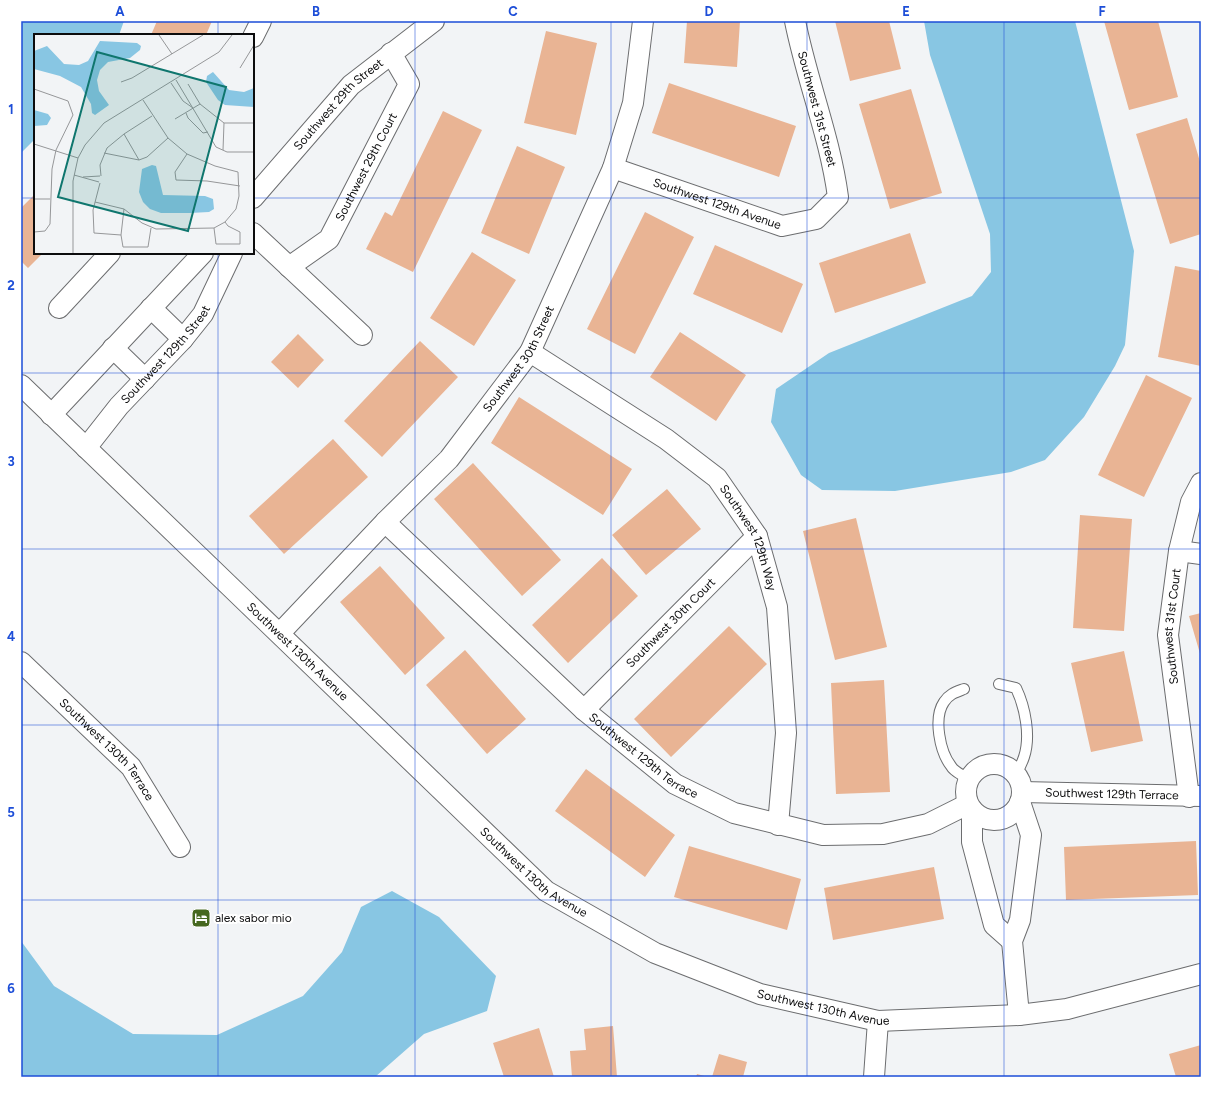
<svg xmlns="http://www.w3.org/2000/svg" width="1222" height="1098" font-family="Figtree,sans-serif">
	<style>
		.water { fill: #88c6e3 }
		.building { fill: #e9b494 }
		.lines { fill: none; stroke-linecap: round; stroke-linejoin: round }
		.lane-casing { stroke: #6c6d6f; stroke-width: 12 }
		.street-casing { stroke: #6c6d6f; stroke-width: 22 }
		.lane { stroke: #fff; stroke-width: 10 }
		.street { stroke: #fff; stroke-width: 20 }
		.grid { fill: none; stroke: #1d4ed8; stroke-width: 1; stroke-opacity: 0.55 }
		.labels { text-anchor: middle; stroke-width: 4; stroke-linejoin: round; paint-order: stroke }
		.street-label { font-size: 12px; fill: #0c0c0d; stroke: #fff }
		.poi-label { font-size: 12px; fill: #0c0c0d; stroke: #fff; text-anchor: start }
		.inset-road { fill: none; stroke: #969799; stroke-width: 1 }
		.view { fill: #0f766e; fill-opacity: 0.15; stroke: #0f766e; stroke-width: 2 }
		.inset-edge { fill: none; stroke: #0c0c0d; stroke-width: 2 }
		.neatline { fill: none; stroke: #1d4ed8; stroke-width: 1.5 }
		.grid-label { font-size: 13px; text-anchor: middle; font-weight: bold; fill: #1d4ed8 }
	</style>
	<rect width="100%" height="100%" fill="#f2f4f6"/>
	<path class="water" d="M 21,21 L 124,21 L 119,35 L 35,35 L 35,139 L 21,153 Z
		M 924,21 L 1075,21 L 1134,251 L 1125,345 L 1115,366 L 1084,417 L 1045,460 L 1011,472 L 895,491 L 822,490 L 801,475 L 771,422 L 776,389 L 829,353 L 972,296 L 991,272 L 990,234 L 930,55 Z
		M 392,891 L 439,917 L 496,976 L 487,1011 L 424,1034 L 375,1077 L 21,1077 L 21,941 L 54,986 L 133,1034 L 217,1035 L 303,996 L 342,952 L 361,907 Z"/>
	<path class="building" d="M 157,21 L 212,21 L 206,35 L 151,35 Z
		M 687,21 L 740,21 L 737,67 L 684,63 Z
		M 835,21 L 889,21 L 901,69 L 850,81 Z
		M 1104,21 L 1158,21 L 1178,97 L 1129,110 Z
		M 546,31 L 597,43 L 576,135 L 524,123 Z
		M 669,83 L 796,126 L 779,177 L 652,133 Z
		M 911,89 L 942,193 L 890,209 L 859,104 Z
		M 443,111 L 482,130 L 413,272 L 366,249 L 385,212 L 392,216 Z
		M 1187,118 L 1201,165 L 1201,234 L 1170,244 L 1136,134 Z
		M 517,146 L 565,167 L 529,254 L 481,233 Z
		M 35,194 L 35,253 L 43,253 L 28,268 L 21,261 L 21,208 Z
		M 645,212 L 694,237 L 635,354 L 587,329 Z
		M 910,233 L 926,283 L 835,313 L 819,263 Z
		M 715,245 L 803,284 L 782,333 L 693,294 Z
		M 472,252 L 516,280 L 474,346 L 430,318 Z
		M 1175,266 L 1201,271 L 1201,366 L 1158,357 Z
		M 680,332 L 746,375 L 716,421 L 650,377 Z
		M 298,334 L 324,360 L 298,388 L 271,362 Z
		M 420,341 L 458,377 L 382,457 L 344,421 Z
		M 1146,375 L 1192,398 L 1144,497 L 1098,475 Z
		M 519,397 L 632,469 L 603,515 L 491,443 Z
		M 333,439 L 368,477 L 284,554 L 249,516 Z
		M 473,463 L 561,560 L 522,596 L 434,499 Z
		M 667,489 L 701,529 L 646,575 L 612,535 Z
		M 1080,515 L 1132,519 L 1124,631 L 1073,628 Z
		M 856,518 L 887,647 L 835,660 L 803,531 Z
		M 602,558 L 638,596 L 568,663 L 532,625 Z
		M 380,566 L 445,638 L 405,675 L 340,602 Z
		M 1201,613 L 1201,657 L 1189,616 Z
		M 729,626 L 767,664 L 671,757 L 634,719 Z
		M 465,650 L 526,719 L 487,754 L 426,685 Z
		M 1124,651 L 1143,741 L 1091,752 L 1071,663 Z
		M 884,680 L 890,792 L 836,794 L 831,683 Z
		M 586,769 L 675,835 L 645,877 L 555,811 Z
		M 1196,841 L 1198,895 L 1066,900 L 1064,847 Z
		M 689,846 L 801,879 L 787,930 L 674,897 Z
		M 934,867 L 944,919 L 833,940 L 824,888 Z
		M 613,1026 L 617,1077 L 572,1077 L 570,1051 L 586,1050 L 584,1029 Z
		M 539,1028 L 554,1077 L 504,1077 L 493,1043 Z
		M 1201,1045 L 1201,1077 L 1176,1077 L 1169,1054 Z
		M 719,1054 L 747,1062 L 743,1077 L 712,1077 Z
		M 697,1074 L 708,1077 L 696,1077 Z"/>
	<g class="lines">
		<defs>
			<path id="lane" d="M 999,684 L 1016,688 C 1025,707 1031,736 1024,757 C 1022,763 1019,769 1016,774
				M 964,689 C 956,692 949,694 944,702 C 933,718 940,752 951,766 C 954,772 963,775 968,779"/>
			<g id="street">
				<path d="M 253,37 L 261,21"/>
				<path id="s1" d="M 613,168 L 782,226 L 816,219 L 838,197 C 830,137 807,81 795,21"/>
				<path id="s2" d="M 253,198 L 351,85 L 434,21"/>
				<path d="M 253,233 L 362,335"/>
				<path id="s3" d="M 289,267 L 329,239 L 409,84 L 391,53"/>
				<path d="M 59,308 L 110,253"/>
				<path d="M 151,308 L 183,339"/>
				<path d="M 113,348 L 145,379"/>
				<path id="s4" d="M 530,352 L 666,439 L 717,478 L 757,536 L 777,607 L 786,733 L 778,825"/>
				<path id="s5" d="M 21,385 L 546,891 L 655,953 L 760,994 L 878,1021 L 1019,1015 L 1067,1009 L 1201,974"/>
				<path d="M 51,415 L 203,253"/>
				<path id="s6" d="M 86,448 L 119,406 L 183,339 L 203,314 L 232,253"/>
				<path id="s7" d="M 385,522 L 584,710 L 675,784 L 734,813 L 823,835 L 883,834 L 928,824 L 968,804"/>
				<path d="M 1179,551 L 1201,554"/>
				<path id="s8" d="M 280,633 L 385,522 L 449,459 L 530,352 L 613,168 L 633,103 L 643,21"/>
				<path id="s9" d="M 21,662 L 131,767 L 180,847"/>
				<path id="s10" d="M 584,710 L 757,536"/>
				<circle cx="994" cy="792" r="28"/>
				<path id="s11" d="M 1022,792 L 1201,796"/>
				<path id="s12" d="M 1189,797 L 1168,635 L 1179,551 L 1191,502 L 1201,483"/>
				<path d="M 972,810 L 972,842 L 994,925 L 1012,941"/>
				<path d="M 1019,1015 L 1012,941 L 1020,920 L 1031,835 L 1020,802"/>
				<path d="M 874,1077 L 878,1021"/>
			</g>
		</defs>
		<use href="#lane" class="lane-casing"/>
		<use href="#street" class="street-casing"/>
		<use href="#lane" class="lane"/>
		<use href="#street" class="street"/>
	</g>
	<path class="grid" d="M 218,21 L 218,35M 415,21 L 415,1077M 611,21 L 611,1077M 807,21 L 807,1077M 1004,21 L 1004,1077M 21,198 L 35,198M 253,198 L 1201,198M 218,253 L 218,1077M 21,373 L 1201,373M 21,549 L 1201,549M 21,725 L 1201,725M 21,900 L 1201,900"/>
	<defs>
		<symbol id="hotel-square" viewBox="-11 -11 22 22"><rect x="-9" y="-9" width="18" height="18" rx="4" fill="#46681f" stroke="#fff"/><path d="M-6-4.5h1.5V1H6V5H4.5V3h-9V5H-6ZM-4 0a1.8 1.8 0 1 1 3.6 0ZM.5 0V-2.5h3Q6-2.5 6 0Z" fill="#fff"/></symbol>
	</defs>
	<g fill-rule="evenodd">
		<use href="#hotel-square" x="190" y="907" width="22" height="22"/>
	</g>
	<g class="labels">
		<g class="street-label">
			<text dy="4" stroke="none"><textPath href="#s2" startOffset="127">Southwest 29th Street</textPath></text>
			<text transform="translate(817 109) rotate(75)" y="4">Southwest 31st Street</text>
			<text dy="4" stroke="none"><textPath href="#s3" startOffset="130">Southwest 29th Court</textPath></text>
			<text dy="4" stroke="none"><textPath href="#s1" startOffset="110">Southwest 129th Avenue</textPath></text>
			<text dy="4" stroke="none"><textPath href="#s6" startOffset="123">Southwest 129th Street</textPath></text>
			<text dy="4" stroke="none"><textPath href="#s8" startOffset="365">Southwest 30th Street</textPath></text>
			<text dy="4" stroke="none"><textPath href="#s4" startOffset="294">Southwest 129th Way</textPath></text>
			<text dy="4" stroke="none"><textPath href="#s10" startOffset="123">Southwest 30th Court</textPath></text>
			<text dy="4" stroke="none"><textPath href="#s12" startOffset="172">Southwest 31st Court</textPath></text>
			<text dy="4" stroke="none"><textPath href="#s5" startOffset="384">Southwest 130th Avenue</textPath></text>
			<text dy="4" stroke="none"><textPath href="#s9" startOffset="123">Southwest 130th Terrace</textPath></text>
			<text dy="4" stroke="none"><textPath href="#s7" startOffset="349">Southwest 129th Terrace</textPath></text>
			<text dy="4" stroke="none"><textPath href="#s11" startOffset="90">Southwest 129th Terrace</textPath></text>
			<text dy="4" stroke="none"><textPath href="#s5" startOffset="708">Southwest 130th Avenue</textPath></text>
			<text dy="4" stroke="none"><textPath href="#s5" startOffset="1032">Southwest 130th Avenue</textPath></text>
		</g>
		<g class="poi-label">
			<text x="215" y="922">alex sabor mio</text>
		</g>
	</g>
	<g transform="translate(34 34)">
		<rect width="220" height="220" fill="#f2f4f6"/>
		<path d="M 66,7 L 103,9 L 107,12 L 106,16 L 96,24 L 74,28 L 66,36 L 63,46 L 65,57 L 75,71 L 61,81 L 58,79 L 57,70 L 47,53 L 26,42 L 0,35 L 0,17 L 13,12 L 30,30 L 45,31 L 54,27 ZM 179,38 L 195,56 L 210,58 L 220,54 L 220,73 L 191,71 L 184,66 L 172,48 L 173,42 ZM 0,76 L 14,80 L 17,84 L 13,91 L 0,92 ZM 118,131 L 122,132 L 129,161 L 171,162 L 179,165 L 180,175 L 175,178 L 156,179 L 127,179 L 116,175 L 109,168 L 105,158 L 108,135 Z" fill="#88c6e3"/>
		<path class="inset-road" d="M 125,1 L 138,20M 206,34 L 220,11M 142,46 L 182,113 L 193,118 L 220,118M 87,48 L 98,44 L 169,1M 137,49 L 149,67 L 159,74M 154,50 L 166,70 L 190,89 L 220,89M 0,55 L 34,67 L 39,81 L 22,116 L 18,135 L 16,190 L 11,197 L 0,198M 152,79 L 154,84 L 169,99 L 174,98M 141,85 L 166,70M 90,100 L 105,126M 0,110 L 44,124M 189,116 L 190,89M 70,119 L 105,126 L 113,123 L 134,104M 153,120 L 141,138 L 142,146 L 173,147 L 206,152M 40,141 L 65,148M 67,142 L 66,131 L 73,114 L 90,100 L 118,82M 49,143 L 66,142M 66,149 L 59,176 L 60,199 L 87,201M 0,165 L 16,165M 61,168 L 90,175 L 108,189 L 122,195 L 180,194 L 191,188 L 202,175 L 205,162 L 204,138 L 181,132 L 153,120 L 134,104 L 109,66M 90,175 L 87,201 L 89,213 L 114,213 L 117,194M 180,194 L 182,210 L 206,210 L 206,198 L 194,192 L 191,188M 39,219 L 39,147 L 44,124 L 51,111 L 70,89 L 185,18 L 198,1"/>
		<path class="view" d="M 63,18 L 192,53 L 154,197 L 24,163 Z"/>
		<rect width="220" height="220" class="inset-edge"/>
	</g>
	<rect width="1222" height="1098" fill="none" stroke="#ffffff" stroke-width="44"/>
	<rect x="22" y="22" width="1178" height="1054" class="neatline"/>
	<g class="grid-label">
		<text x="120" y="16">A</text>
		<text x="316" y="16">B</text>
		<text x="513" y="16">C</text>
		<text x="709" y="16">D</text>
		<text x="906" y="16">E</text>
		<text x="1102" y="16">F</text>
		<text x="11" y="114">1</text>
		<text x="11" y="290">2</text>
		<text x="11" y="466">3</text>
		<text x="11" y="641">4</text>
		<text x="11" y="817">5</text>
		<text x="11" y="993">6</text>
	</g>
</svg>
